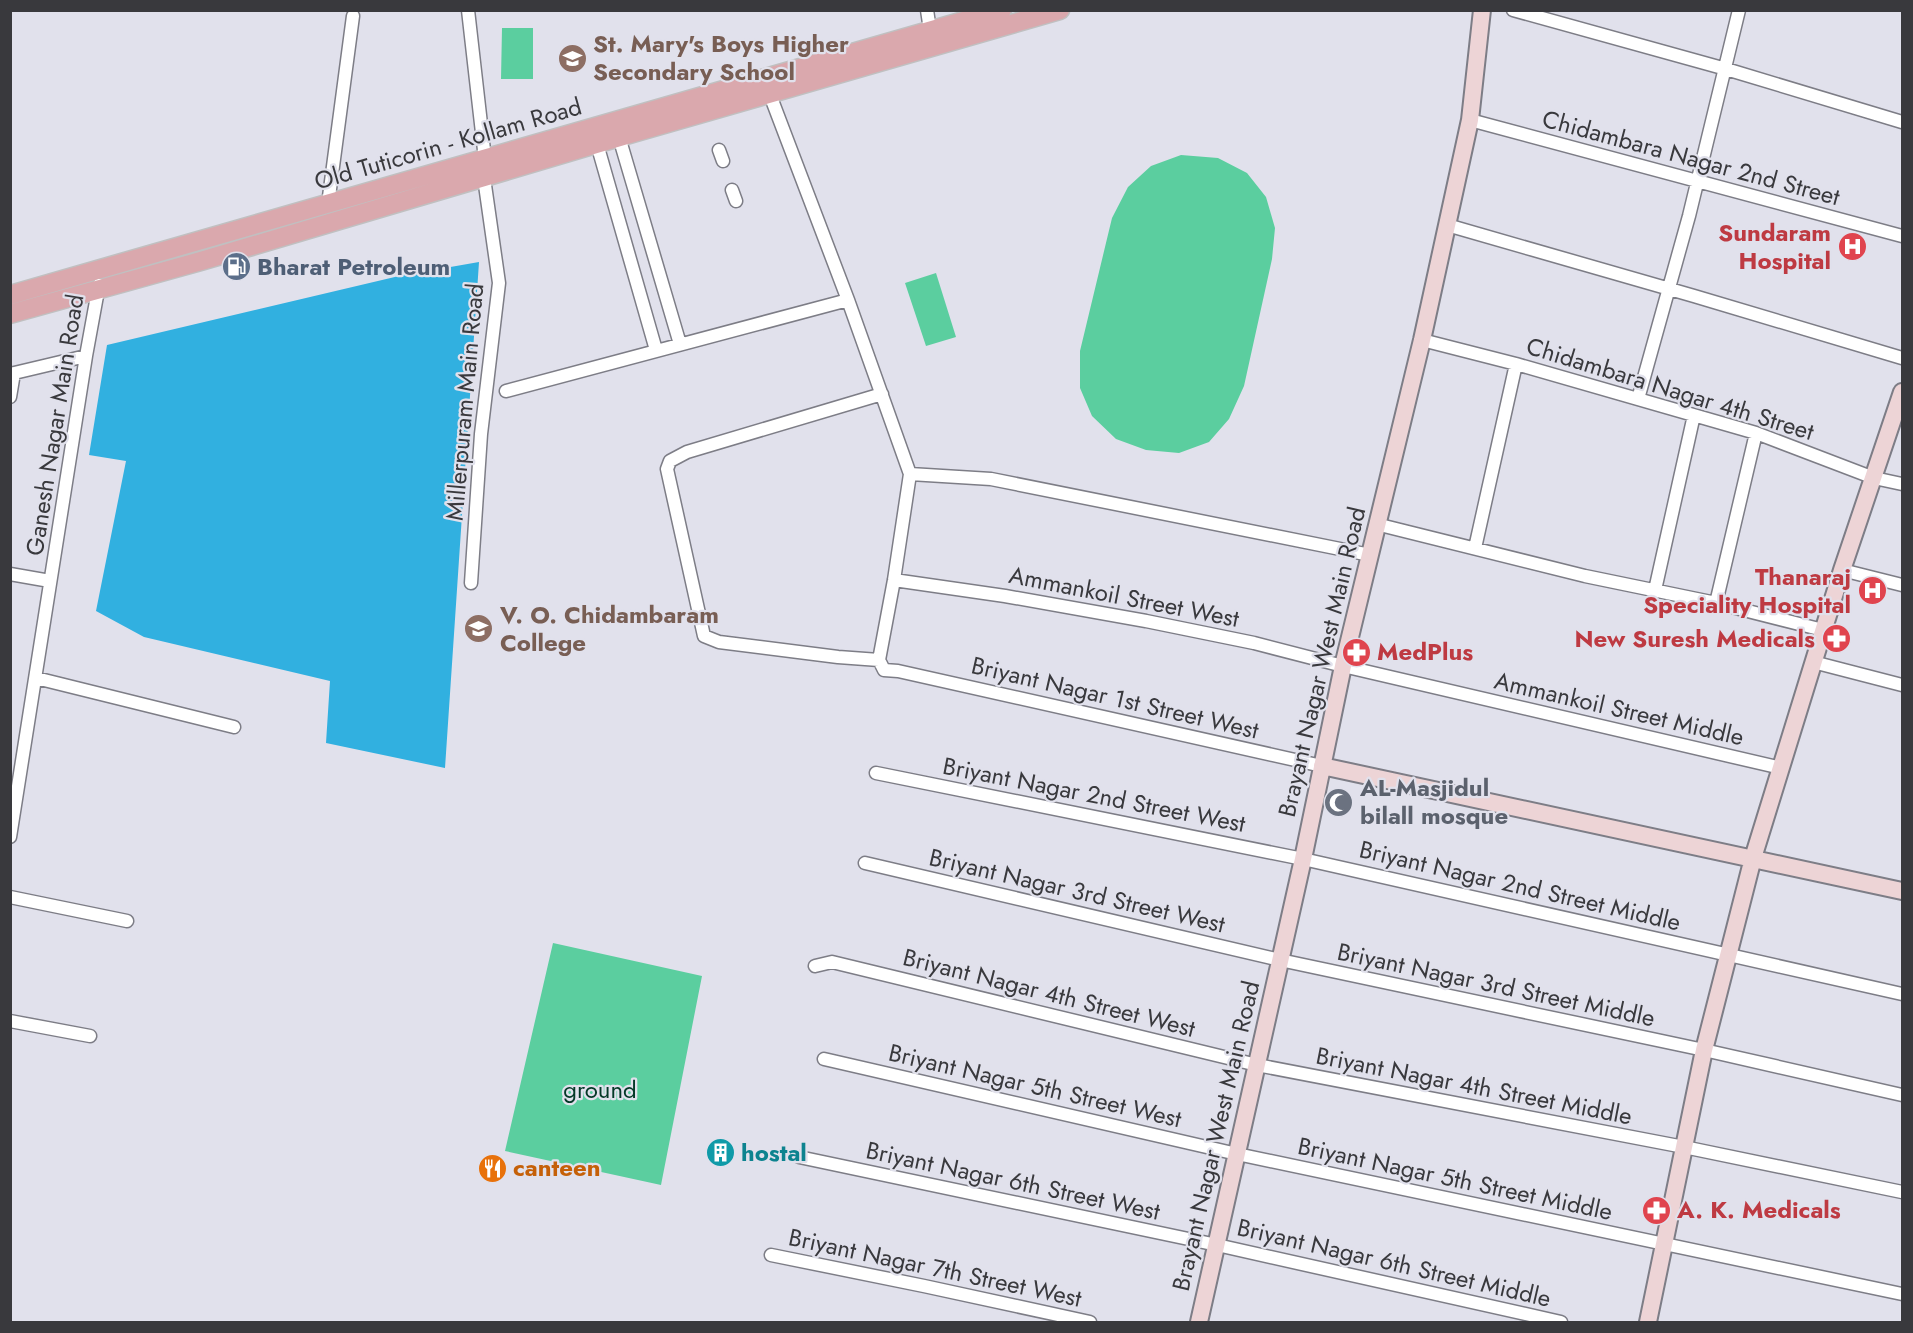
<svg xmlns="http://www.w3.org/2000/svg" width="1913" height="1333" font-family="Jost,sans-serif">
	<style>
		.green { fill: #5bce9f }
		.water { fill: #31b0e0 }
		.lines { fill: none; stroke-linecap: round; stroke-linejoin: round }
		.street-casing { stroke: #7d7d86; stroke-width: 15 }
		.secondary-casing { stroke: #7d7d86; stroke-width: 20 }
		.primary-casing { stroke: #c0c0c1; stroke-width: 21 }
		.street { stroke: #fff; stroke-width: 12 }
		.secondary { stroke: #edd4d6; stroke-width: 16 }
		.primary { stroke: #daa8ad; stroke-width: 18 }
		.labels { text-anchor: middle; stroke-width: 4.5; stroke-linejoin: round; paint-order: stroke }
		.education-label { font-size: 24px; font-weight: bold; fill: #785e54; stroke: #e1e1ec; text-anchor: start }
		.street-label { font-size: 24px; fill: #39393d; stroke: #e1e1ec }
		.health-label { font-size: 24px; font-weight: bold; fill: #be3a42; stroke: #e1e1ec; text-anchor: end }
		.service-label { font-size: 24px; font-weight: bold; fill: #4e5e75; stroke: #e1e1ec; text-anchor: start }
		.worship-label { font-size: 24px; font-weight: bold; fill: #5b616d; stroke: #e1e1ec; text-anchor: start }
		.park-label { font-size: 24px; fill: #043927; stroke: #e1e1ec }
		.culture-label { font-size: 24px; font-weight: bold; fill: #0d838f; stroke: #e1e1ec; text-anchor: start }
		.food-label { font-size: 24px; font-weight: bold; fill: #c56008; stroke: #e1e1ec; text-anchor: start }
	</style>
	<rect width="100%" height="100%" fill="#e1e1ec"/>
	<path class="green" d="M 502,28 L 533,28 L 533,79 L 501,79 Z
		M 1181,155 L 1218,158 L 1247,173 L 1266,197 L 1275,228 L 1272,259 L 1244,386 L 1229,419 L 1209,442 L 1179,453 L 1146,450 L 1116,439 L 1092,416 L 1080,388 L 1080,351 L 1112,218 L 1128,187 L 1151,166 Z
		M 936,273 L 956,337 L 926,346 L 905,283 Z
		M 553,943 L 702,976 L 661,1185 L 505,1151 Z"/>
	<path class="water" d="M 479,262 L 445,768 L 326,743 L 330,681 L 144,637 L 96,611 L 126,461 L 89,455 L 107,345 L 399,276 Z"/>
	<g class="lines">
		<defs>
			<path id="street" d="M 468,10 L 485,159 L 484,178 L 499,283 L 481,434 L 471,583
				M 927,10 L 930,30
				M 1513,10 L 1726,69 L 1902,122
				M 767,87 L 848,300 L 910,474 L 894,580 L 879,660 L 884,670 L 898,671 L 1322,766
				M 1470,120 L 1902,236
				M 619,137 L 680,344
				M 597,144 L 656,350
				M 719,150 L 723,161
				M 732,190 L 736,201
				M 328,204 L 353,16
				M 1447,225 L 1694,296 L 1902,358
				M 1422,340 L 1516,364 L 1756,433 L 1874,478 L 1902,484
				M 10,374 L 86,356
				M 506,391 L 848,300
				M 10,397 L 14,373
				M 1638,399 L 1689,216 L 1739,10
				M 910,474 L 991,479 L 1370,555
				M 1376,524 L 1585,576 L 1716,603 L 1823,630
				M 1475,548 L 1516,364
				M 1842,570 L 1902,585
				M 10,574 L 50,581
				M 894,580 L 1005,596 L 1146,621 L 1254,643 L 1343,666 L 1781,768
				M 1655,590 L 1694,415
				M 1716,603 L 1756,433
				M 879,660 L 838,657 L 719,642 L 704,636 L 667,469 L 670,461 L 687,452 L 882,394
				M 1813,662 L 1902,685
				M 36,678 L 234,727
				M 876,773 L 1303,859 L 1902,994
				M 10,837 L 86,356 L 99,285
				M 865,863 L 1280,960 L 1704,1050 L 1902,1095
				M 10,897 L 127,921
				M 815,966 L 832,962 L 1257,1065 L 1684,1147 L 1902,1192
				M 10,1021 L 90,1036
				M 824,1059 L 1237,1154 L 1902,1294
				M 799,1157 L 1217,1245 L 1561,1322
				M 771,1255 L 924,1286 L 1090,1322"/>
			<path id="secondary" d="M 1322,766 L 1902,891
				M 1199,1322 L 1303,859 L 1343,666 L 1422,340 L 1470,120 L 1482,10
				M 1648,1322 L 1704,1050 L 1753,858 L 1842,570 L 1902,392"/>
			<path id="primary" d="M 10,295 L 1002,10
				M 10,314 L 201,261 L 633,133 L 1060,10"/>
		</defs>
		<use href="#street" class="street-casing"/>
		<use href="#secondary" class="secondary-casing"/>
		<use href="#primary" class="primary-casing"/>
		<use href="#street" class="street"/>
		<use href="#secondary" class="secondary"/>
		<use href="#primary" class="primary"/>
	</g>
	<defs>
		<symbol id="school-disc" viewBox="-11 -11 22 22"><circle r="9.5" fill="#8d6e63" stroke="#e1e1ec"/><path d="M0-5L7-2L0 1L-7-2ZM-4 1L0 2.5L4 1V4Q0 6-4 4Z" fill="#fff"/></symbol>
		<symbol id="hospital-disc" viewBox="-11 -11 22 22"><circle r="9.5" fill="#e0444e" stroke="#e1e1ec"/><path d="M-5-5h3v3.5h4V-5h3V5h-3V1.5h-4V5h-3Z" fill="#fff"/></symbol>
		<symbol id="fuel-disc" viewBox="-11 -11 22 22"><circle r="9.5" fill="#5c6f8a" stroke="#e1e1ec"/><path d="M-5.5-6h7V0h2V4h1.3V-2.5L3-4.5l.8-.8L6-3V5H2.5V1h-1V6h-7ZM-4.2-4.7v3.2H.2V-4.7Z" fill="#fff"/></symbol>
		<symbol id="university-disc" viewBox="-11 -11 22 22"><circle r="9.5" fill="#8d6e63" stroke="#e1e1ec"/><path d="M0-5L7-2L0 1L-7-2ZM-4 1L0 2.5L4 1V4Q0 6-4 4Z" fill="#fff"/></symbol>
		<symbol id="pharmacy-disc" viewBox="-11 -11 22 22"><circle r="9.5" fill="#e0444e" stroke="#e1e1ec"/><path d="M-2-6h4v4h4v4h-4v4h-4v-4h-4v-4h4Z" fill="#fff"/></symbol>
		<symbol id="mosque-disc" viewBox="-11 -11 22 22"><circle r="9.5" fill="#6b7280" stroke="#e1e1ec"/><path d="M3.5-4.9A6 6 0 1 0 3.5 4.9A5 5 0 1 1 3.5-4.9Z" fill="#fff"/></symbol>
		<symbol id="building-disc" viewBox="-11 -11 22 22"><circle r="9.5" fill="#0f9aa8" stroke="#e1e1ec"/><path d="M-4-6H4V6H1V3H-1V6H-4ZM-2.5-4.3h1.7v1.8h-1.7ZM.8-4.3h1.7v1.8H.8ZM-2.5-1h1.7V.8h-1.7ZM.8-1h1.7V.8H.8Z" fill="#fff"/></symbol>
		<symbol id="restaurant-disc" viewBox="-11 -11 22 22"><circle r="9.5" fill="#e8710a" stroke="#e1e1ec"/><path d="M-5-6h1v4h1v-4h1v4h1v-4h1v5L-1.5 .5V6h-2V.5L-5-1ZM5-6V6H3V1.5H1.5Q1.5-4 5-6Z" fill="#fff"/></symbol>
	</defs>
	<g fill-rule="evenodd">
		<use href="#school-disc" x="556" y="42" width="33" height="33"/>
		<use href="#hospital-disc" x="1836" y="230" width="33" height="33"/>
		<use href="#fuel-disc" x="220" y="250" width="33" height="33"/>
		<use href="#hospital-disc" x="1856" y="574" width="33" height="33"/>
		<use href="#university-disc" x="462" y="612" width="33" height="33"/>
		<use href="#pharmacy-disc" x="1820" y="622" width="33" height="33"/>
		<use href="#pharmacy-disc" x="1340" y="636" width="33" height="33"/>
		<use href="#mosque-disc" x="1322" y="786" width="33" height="33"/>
		<use href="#building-disc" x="704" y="1136" width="33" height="33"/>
		<use href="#restaurant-disc" x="476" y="1152" width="33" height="33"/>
		<use href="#pharmacy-disc" x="1640" y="1194" width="33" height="33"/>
	</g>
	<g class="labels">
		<g class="education-label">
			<text x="593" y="52">St. Mary's Boys Higher<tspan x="593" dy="28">Secondary School</tspan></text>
			<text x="500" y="623">V. O. Chidambaram<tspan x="500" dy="28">College</tspan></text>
		</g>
		<g class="street-label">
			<text transform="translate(448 144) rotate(-16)" y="8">Old Tuticorin - Kollam Road</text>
			<text transform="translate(1691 158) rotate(15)" y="8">Chidambara Nagar 2nd Street</text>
			<text transform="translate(1670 389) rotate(17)" y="8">Chidambara Nagar 4th Street</text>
			<text transform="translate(465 402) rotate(-85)" y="8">Millerpuram Main Road</text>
			<text transform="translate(55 425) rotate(-81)" y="8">Ganesh Nagar Main Road</text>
			<text transform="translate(1124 597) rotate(11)" y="8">Ammankoil Street West</text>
			<text transform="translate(1322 662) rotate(-77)" y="8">Brayant Nagar West Main Road</text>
			<text transform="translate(1115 698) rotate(13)" y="8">Briyant Nagar 1st Street West</text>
			<text transform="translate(1619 709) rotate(13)" y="8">Ammankoil Street Middle</text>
			<text transform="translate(1094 795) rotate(11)" y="8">Briyant Nagar 2nd Street West</text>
			<text transform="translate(1520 886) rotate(13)" y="8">Briyant Nagar 2nd Street Middle</text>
			<text transform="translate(1077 891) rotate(13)" y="8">Briyant Nagar 3rd Street West</text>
			<text transform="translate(1496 985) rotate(12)" y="8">Briyant Nagar 3rd Street Middle</text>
			<text transform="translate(1049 993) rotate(14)" y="8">Briyant Nagar 4th Street West</text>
			<text transform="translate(1035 1086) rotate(13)" y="8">Briyant Nagar 5th Street West</text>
			<text transform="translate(1474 1086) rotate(11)" y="8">Briyant Nagar 4th Street Middle</text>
			<text transform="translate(1216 1136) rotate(-77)" y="8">Brayant Nagar West Main Road</text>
			<text transform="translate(1455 1179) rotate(12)" y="8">Briyant Nagar 5th Street Middle</text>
			<text transform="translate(1013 1181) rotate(12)" y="8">Briyant Nagar 6th Street West</text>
			<text transform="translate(1394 1263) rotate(13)" y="8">Briyant Nagar 6th Street Middle</text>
			<text transform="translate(935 1268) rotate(12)" y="8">Briyant Nagar 7th Street West</text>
		</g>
		<g class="health-label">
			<text x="1831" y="241">Sundaram<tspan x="1831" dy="28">Hospital</tspan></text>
			<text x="1851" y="585">Thanaraj<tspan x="1851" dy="28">Speciality Hospital</tspan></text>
			<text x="1815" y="647">New Suresh Medicals</text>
			<text x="1377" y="660" text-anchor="start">MedPlus</text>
			<text x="1677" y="1218" text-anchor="start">A. K. Medicals</text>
		</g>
		<g class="service-label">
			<text x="257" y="275">Bharat Petroleum</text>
		</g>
		<g class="worship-label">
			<text x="1360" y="796">AL-Masjidul<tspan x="1360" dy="28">bilall mosque</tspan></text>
		</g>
		<g class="park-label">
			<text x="600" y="1098">ground</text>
		</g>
		<g class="culture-label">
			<text x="741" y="1161">hostal</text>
		</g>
		<g class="food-label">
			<text x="513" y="1176">canteen</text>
		</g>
	</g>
	<rect width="1913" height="1333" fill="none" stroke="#39393d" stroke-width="24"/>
</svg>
